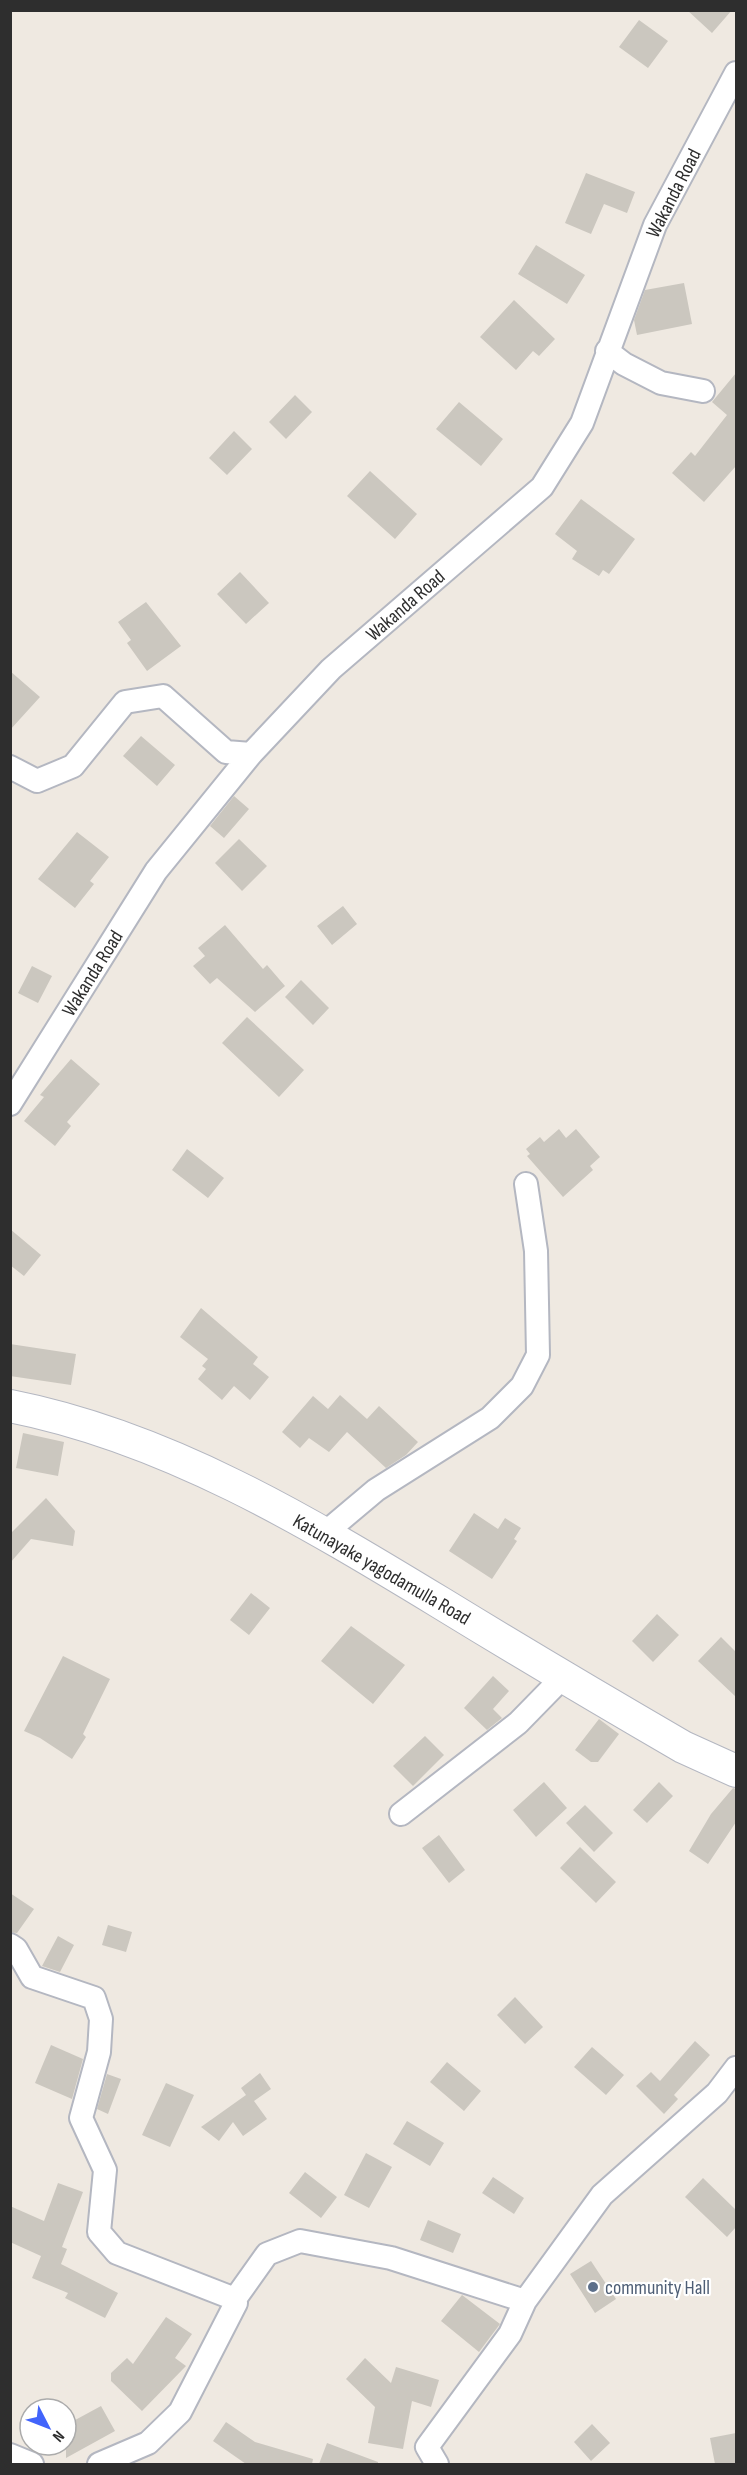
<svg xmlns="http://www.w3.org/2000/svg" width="747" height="2475" font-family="'Sofia Sans Condensed',sans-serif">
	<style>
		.building { fill: #cbc7bf }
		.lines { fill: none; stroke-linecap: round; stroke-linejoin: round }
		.minor-casing { stroke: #b4b7c1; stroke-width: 26 }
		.secondary-casing { stroke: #b4b7c1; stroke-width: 34 }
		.minor { stroke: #fff; stroke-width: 22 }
		.secondary { stroke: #fff; stroke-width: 32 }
		.service-dot { fill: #5c6f8a; stroke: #fff; stroke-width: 2 }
		.labels { text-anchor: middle; stroke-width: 4.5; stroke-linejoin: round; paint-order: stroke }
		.street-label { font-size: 20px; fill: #2e2e2e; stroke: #fff }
		.service-label { font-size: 20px; fill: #4e5e75; stroke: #fff; text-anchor: start }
	</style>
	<rect width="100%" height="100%" fill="#efe9e1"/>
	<path class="building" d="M 687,10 L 732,10 L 712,33 Z
		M 639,20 L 668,41 L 648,68 L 619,47 Z
		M 586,173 L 635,192 L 627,213 L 604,204 L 591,234 L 565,223 Z
		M 536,245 L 585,275 L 567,304 L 518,274 Z
		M 684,283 L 692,324 L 637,335 L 634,320 L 645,290 Z
		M 514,300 L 555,339 L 539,356 L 533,351 L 516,370 L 480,337 Z
		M 736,373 L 736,466 L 704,502 L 672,473 L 691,452 L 695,456 L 727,415 L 712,402 Z
		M 295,395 L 312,412 L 286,439 L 269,422 Z
		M 459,402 L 503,439 L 481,466 L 436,429 Z
		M 234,431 L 252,449 L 227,475 L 209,458 Z
		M 370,471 L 417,514 L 395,539 L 347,496 Z
		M 581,499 L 635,539 L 609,574 L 603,570 L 599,576 L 572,559 L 577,551 L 555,534 Z
		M 240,572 L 269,603 L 246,624 L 217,594 Z
		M 146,602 L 181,646 L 147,671 L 127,643 L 131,640 L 118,622 Z
		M 10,671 L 40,697 L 10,730 Z
		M 141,736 L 175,765 L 157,786 L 123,756 Z
		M 234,796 L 249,809 L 224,838 L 210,826 Z
		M 77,832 L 109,857 L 90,881 L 94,884 L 75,908 L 38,879 Z
		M 239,839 L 267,866 L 242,891 L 215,863 Z
		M 343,906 L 357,924 L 332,945 L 317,926 Z
		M 225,925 L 263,969 L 267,965 L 285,986 L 255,1012 L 217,978 L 210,984 L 193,966 L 205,956 L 198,948 Z
		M 32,966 L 52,976 L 38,1003 L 18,993 Z
		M 301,980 L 329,1008 L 313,1025 L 285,997 Z
		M 247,1017 L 304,1070 L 279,1097 L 222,1043 Z
		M 71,1059 L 100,1084 L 67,1122 L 71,1126 L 55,1146 L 24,1121 L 44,1097 L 40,1095 Z
		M 559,1129 L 566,1138 L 576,1129 L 600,1157 L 590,1166 L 593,1170 L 563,1197 L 527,1156 L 530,1154 L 526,1149 L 540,1137 L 544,1142 Z
		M 187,1149 L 224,1178 L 208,1198 L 172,1170 Z
		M 10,1229 L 41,1255 L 24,1276 L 10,1265 Z
		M 201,1308 L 258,1357 L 253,1364 L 269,1377 L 250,1400 L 234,1386 L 222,1400 L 198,1379 L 206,1369 L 202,1366 L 208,1359 L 180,1337 Z
		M 10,1344 L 76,1354 L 71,1385 L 10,1376 Z
		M 340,1395 L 367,1419 L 379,1406 L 418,1442 L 406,1455 L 386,1468 L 347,1432 L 329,1452 L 309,1438 L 300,1448 L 282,1432 L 313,1396 L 328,1409 Z
		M 23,1433 L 64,1442 L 58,1476 L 16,1468 Z
		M 46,1498 L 75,1531 L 73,1546 L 31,1539 L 10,1563 L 10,1534 Z
		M 474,1513 L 498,1529 L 505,1518 L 521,1528 L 514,1539 L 517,1541 L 492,1579 L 449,1551 Z
		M 251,1593 L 270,1608 L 249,1635 L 230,1620 Z
		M 657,1614 L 679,1635 L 653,1662 L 632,1641 Z
		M 351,1626 L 405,1665 L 373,1704 L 321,1661 Z
		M 721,1637 L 736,1652 L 736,1697 L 698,1661 Z
		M 63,1656 L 110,1679 L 83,1734 L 86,1737 L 72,1759 L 40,1738 L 24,1731 Z
		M 493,1676 L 509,1691 L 493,1709 L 502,1718 L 487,1730 L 464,1708 Z
		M 599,1719 L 619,1734 L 598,1762 L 591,1762 L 575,1750 Z
		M 425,1736 L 444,1755 L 413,1786 L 393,1766 Z
		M 544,1782 L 567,1808 L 536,1837 L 513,1810 Z
		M 659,1782 L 673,1796 L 647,1823 L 633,1810 Z
		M 733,1788 L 736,1789 L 736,1822 L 708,1864 L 689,1851 L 711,1814 Z
		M 585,1805 L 613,1833 L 594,1852 L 566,1823 Z
		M 439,1835 L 465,1870 L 449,1883 L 422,1848 Z
		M 580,1847 L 616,1882 L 596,1903 L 560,1868 Z
		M 10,1893 L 34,1909 L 17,1933 L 10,1932 Z
		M 108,1925 L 132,1932 L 126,1952 L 102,1945 Z
		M 58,1936 L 74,1945 L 60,1972 L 42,1966 Z
		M 515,1997 L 543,2027 L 525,2044 L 497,2015 Z
		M 695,2041 L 710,2055 L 674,2095 L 678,2099 L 664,2114 L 636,2086 L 651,2072 L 660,2081 Z
		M 51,2045 L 83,2059 L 72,2099 L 35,2083 Z
		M 592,2047 L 624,2075 L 606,2095 L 574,2067 Z
		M 447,2062 L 481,2091 L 464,2111 L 430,2082 Z
		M 260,2073 L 271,2089 L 254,2101 L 267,2119 L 243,2136 L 233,2122 L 219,2141 L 201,2127 L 246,2095 L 241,2088 Z
		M 107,2074 L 121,2079 L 108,2114 L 97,2109 Z
		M 166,2083 L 194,2095 L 170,2147 L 142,2135 Z
		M 407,2121 L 444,2143 L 430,2166 L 393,2144 Z
		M 366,2153 L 392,2167 L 369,2208 L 344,2195 Z
		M 305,2172 L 337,2197 L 321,2218 L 289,2193 Z
		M 493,2177 L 524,2198 L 514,2214 L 482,2193 Z
		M 703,2178 L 736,2210 L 736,2227 L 727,2237 L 685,2197 Z
		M 58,2183 L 83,2192 L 62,2247 L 67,2249 L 61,2264 L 118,2293 L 105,2318 L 65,2298 L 68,2293 L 32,2278 L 41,2256 L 10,2242 L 10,2206 L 44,2221 Z
		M 428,2220 L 461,2234 L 453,2253 L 420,2240 Z
		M 591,2261 L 616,2299 L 595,2313 L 570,2274 Z
		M 462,2295 L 500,2324 L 479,2352 L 441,2321 Z
		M 166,2317 L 192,2334 L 175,2358 L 186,2366 L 142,2411 L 111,2381 L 111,2373 L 127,2358 L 133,2364 Z
		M 365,2358 L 391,2383 L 396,2367 L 439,2380 L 431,2407 L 412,2401 L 403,2449 L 368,2443 L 375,2407 L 346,2379 Z
		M 101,2406 L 115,2431 L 66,2458 L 66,2425 Z
		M 226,2422 L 255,2442 L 313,2459 L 312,2464 L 246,2464 L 213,2441 Z
		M 592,2424 L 610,2443 L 591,2461 L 574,2442 Z
		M 736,2433 L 736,2464 L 715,2464 L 710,2438 Z
		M 327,2443 L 378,2462 L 378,2464 L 319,2464 Z"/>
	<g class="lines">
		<defs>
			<path id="minor" d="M 607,351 L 624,364 L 661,383 L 703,391
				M 10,767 L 37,781 L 73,766 L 125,702 L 163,696 L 226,752 L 251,754
				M 10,1104 L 156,871 L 251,754 L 331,669 L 542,487 L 582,423 L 655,225 L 736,73
				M 325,1533 L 376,1490 L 490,1418 L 522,1386 L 538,1355 L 536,1251 L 526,1184
				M 401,1814 L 518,1723 L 563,1677
				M 10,1945 L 16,1949 L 32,1977 L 94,1998 L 101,2019 L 99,2052 L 81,2118 L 105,2170 L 99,2232 L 117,2253 L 235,2299 L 267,2254 L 300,2241 L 391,2258 L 525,2301 L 602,2195 L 717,2093 L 736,2068
				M 10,2455 L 32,2464
				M 99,2464 L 148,2443 L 180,2412 L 236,2303 L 235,2299
				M 437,2464 L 427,2447 L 510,2334 L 525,2301"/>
			<path id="secondary" d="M 10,1406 C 167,1437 306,1521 441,1603 C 521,1652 602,1700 683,1747 L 736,1771"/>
		</defs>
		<use href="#minor" class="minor-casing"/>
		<use href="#secondary" class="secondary-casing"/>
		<use href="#minor" class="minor"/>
		<use href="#secondary" class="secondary"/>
	</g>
	<circle class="service-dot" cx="593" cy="2287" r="6"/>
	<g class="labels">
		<g class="street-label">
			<text transform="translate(673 193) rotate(-63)" y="7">Wakanda Road</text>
			<text transform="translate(405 605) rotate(-41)" y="7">Wakanda Road</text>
			<text transform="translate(92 973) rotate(-58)" y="7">Wakanda Road</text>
			<text transform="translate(382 1569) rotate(30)" y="7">Katunayake yagodamulla Road</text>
		</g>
		<g class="service-label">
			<text x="605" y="2294">community Hall</text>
		</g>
	</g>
	<rect width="747" height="2475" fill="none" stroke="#2e2e2e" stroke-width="24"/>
	<g transform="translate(48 2427) rotate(132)"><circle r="28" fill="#ffffff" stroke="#ababab" stroke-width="1.5"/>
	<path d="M0-4.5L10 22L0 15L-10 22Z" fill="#4264fb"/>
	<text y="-9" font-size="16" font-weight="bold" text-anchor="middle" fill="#2e2e2e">N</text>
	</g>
</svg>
